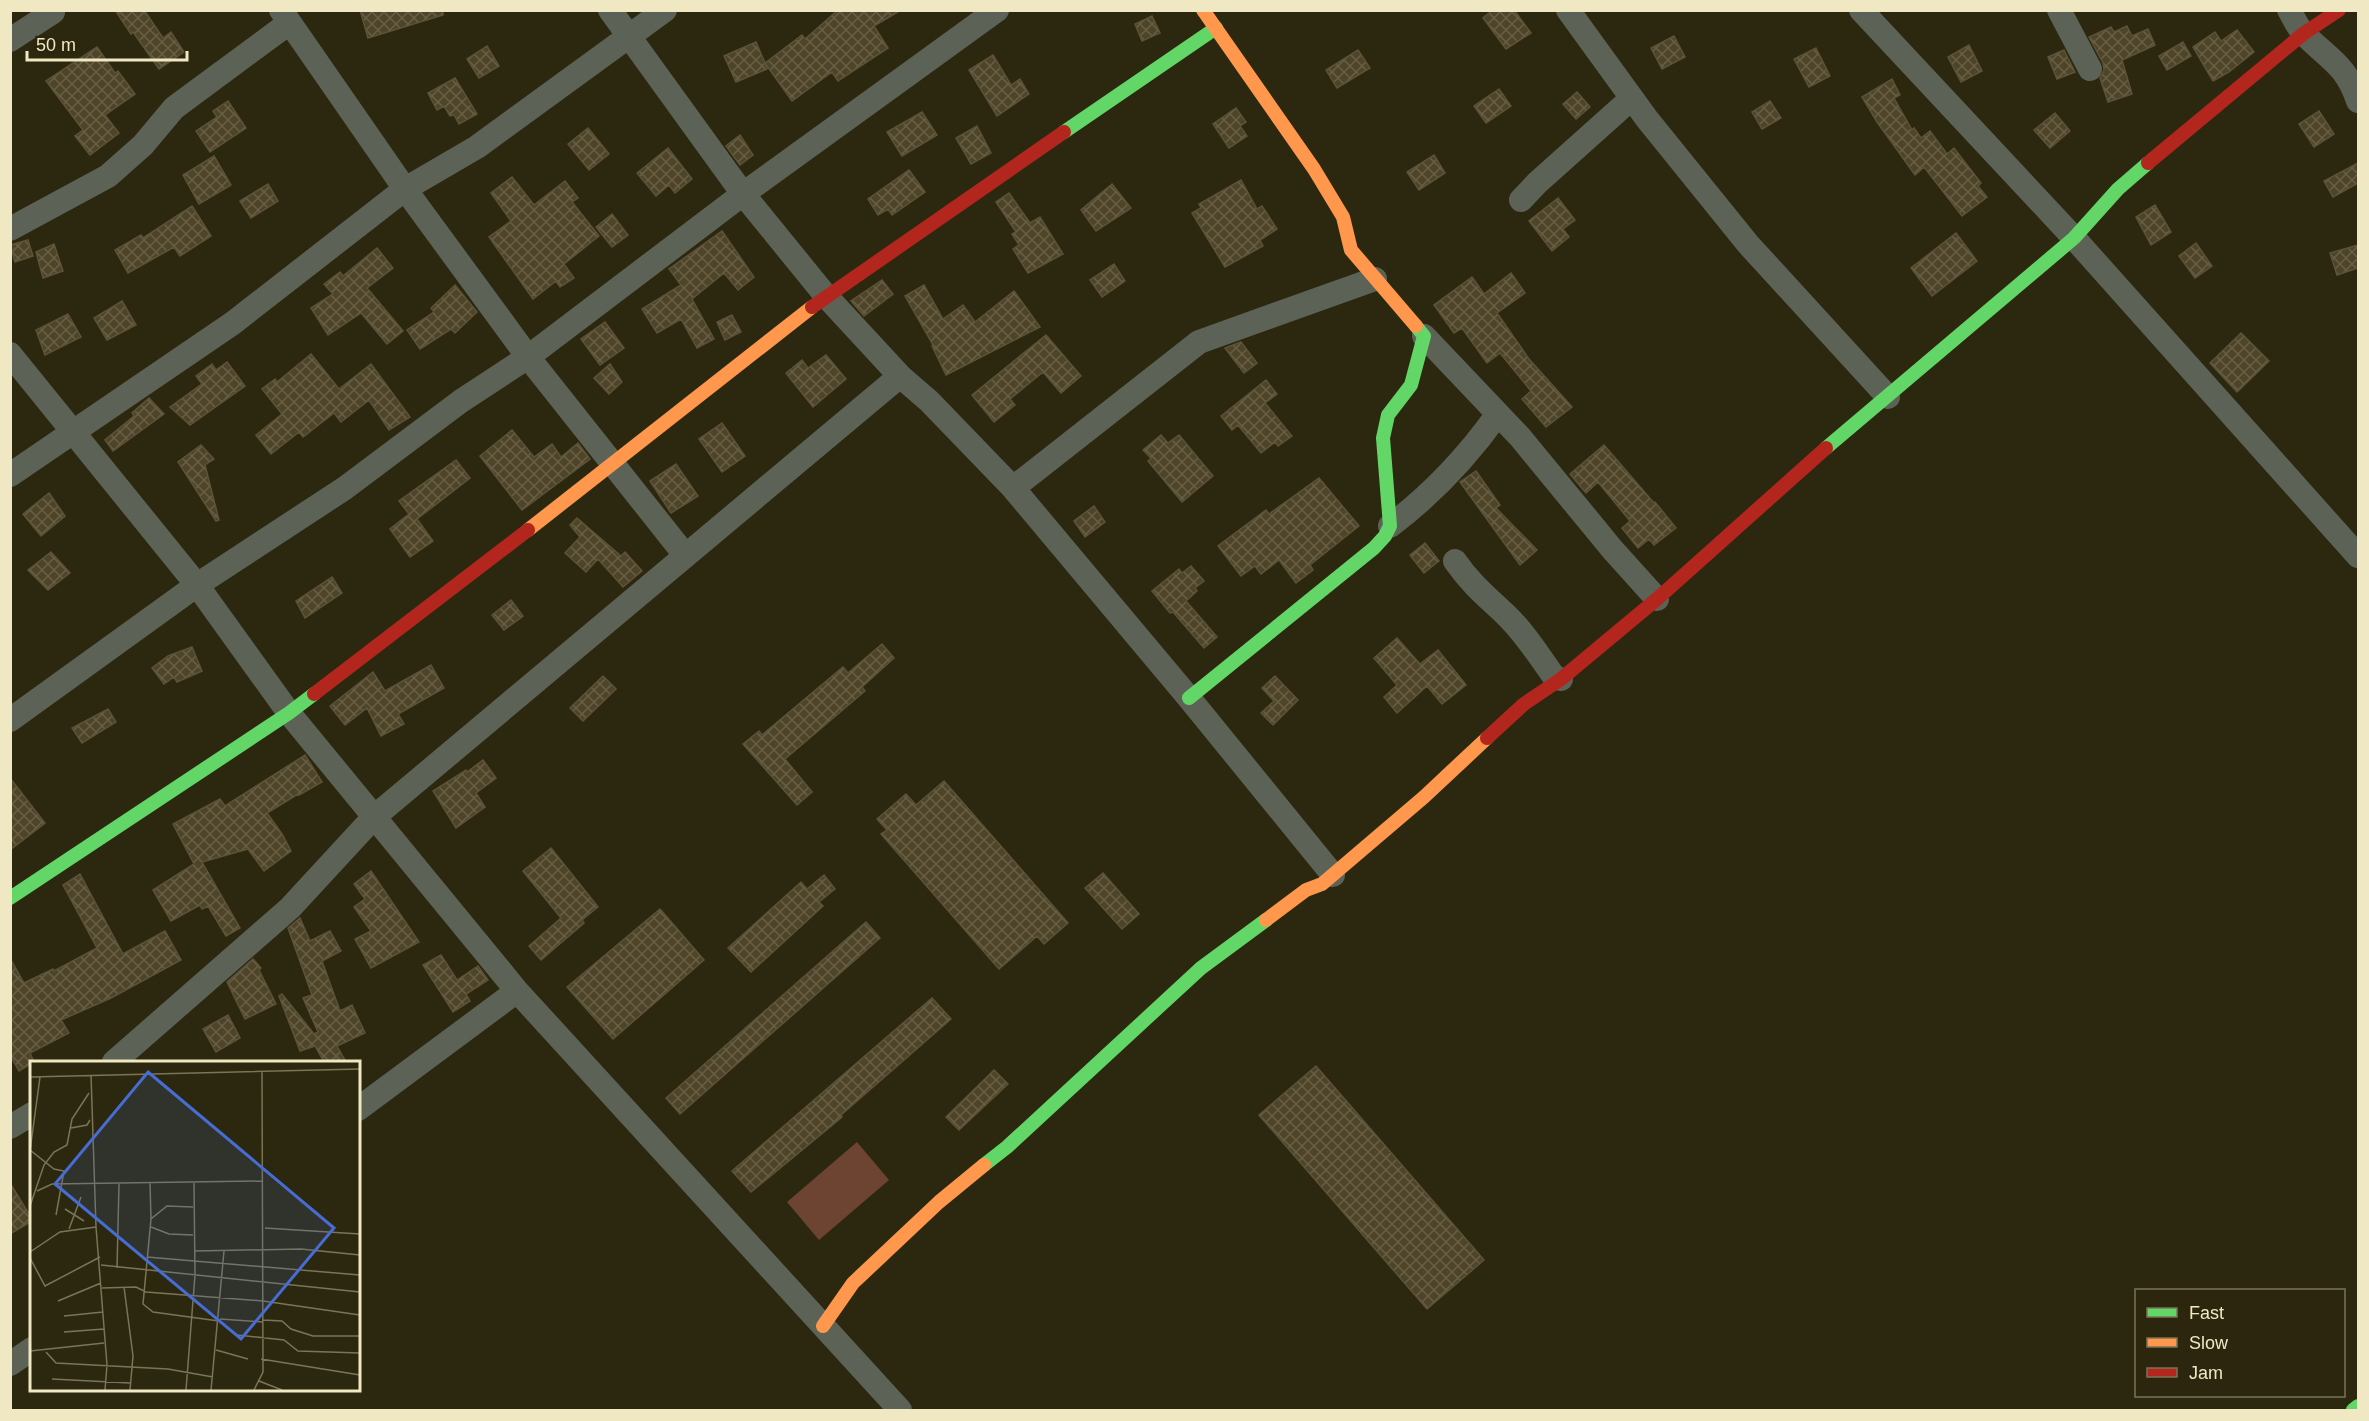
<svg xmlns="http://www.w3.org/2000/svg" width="2369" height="1421" font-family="Arial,sans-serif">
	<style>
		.park { fill: #6d4332 }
		.building { fill: url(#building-cross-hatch); stroke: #5c5239; stroke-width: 1.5 }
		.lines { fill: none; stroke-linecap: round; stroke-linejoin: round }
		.street { stroke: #5c6356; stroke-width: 24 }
		.fast { stroke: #63d668; stroke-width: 14 }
		.slow { stroke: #ff974d; stroke-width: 14 }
		.jam { stroke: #b3261e; stroke-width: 14 }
		.inset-road { fill: none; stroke: #7a7557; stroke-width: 1.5 }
		.view { fill: #476dd4; fill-opacity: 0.15; stroke: #476dd4; stroke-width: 3 }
		.inset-edge { fill: none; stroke: #efe8c2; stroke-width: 3 }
	</style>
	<defs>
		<pattern id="building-cross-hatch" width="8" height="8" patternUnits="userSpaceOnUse" patternTransform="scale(1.5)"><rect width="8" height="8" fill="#4e4428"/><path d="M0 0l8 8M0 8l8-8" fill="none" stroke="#685f46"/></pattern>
	</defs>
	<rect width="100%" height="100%" fill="#2c280f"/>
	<path class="park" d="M 857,1142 L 889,1180 L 819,1240 L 787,1202 Z"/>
	<path class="building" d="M 115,10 L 144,10 L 163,38 L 171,32 L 184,52 L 159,69 L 133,32 L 131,34 Z
		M 360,10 L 443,10 L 443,15 L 368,38 Z
		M 838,10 L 901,10 L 874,26 L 888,48 L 838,81 L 832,72 L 792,101 L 765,63 L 767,69 L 736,82 L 724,56 L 756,42 L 765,63 L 802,35 L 805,39 Z
		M 1493,10 L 1514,10 L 1531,33 L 1506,49 L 1483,18 Z
		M 1152,16 L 1160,33 L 1142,41 L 1135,24 Z
		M 2127,26 L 2132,36 L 2148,29 L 2155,45 L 2122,60 L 2132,94 L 2108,102 L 2100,78 L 2104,70 L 2103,63 L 2089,37 L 2111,27 L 2114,32 Z
		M 2237,30 L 2254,52 L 2229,72 L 2213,81 L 2193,47 L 2215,32 L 2221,41 Z
		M 1674,36 L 1685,57 L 1662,69 L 1651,48 Z
		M 2183,42 L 2191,56 L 2167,70 L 2159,56 Z
		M 1969,45 L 1982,71 L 1961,82 L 1948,57 Z
		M 487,46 L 499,66 L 479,78 L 467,59 Z
		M 97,47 L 115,73 L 118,71 L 135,94 L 105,115 L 119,133 L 90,155 L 75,136 L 83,130 L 46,81 Z
		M 1816,48 L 1830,76 L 1809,87 L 1794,59 Z
		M 1358,50 L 1370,68 L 1337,88 L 1326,70 Z
		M 2064,50 L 2075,72 L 2057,79 L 2048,57 Z
		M 993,55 L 1011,85 L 1020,79 L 1029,94 L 997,116 L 969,70 Z
		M 455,78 L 477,114 L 459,124 L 454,115 L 450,116 L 444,106 L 437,110 L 428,93 Z
		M 1892,79 L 1900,95 L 1894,98 L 1912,130 L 1914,128 L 1921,138 L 1930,131 L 1947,154 L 1954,148 L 1981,183 L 1978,186 L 1987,197 L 1962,216 L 1924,167 L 1915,175 L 1877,122 L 1862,97 Z
		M 1499,89 L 1511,106 L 1486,123 L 1474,106 Z
		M 1577,92 L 1590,107 L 1576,119 L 1563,104 Z
		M 228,101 L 246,128 L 210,152 L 196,131 L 217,117 L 213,111 Z
		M 1770,101 L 1781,118 L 1762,129 L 1752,112 Z
		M 1236,108 L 1246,122 L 1240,126 L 1247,136 L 1229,148 L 1213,124 Z
		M 2319,111 L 2334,134 L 2314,147 L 2299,124 Z
		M 922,112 L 937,135 L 902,156 L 887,132 Z
		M 2055,113 L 2070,131 L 2050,148 L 2034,130 Z
		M 977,126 L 991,153 L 971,164 L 956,138 Z
		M 588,128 L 609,154 L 589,170 L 568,144 Z
		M 740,135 L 753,155 L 740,165 L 726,146 Z
		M 668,148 L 692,179 L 675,193 L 669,185 L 656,196 L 637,173 Z
		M 1434,155 L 1445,173 L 1419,190 L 1407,172 Z
		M 214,156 L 231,185 L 199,204 L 183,175 Z
		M 2358,163 L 2358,183 L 2333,197 L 2324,181 Z
		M 909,170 L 925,192 L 892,215 L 888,209 L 878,215 L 868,199 Z
		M 512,177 L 534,205 L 565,181 L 578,198 L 572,202 L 599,236 L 564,264 L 574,278 L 560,287 L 556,281 L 533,299 L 489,237 L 511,221 L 491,193 Z
		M 1241,180 L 1257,209 L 1262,206 L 1277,229 L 1260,240 L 1263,246 L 1225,267 L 1192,213 L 1201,208 L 1199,204 Z
		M 268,184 L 278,201 L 251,218 L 240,201 Z
		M 1112,184 L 1131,208 L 1096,231 L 1081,210 Z
		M 1009,193 L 1030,223 L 1040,217 L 1063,254 L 1028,273 L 1013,249 L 1019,245 L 1012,234 L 1016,232 L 996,202 Z
		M 1558,198 L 1575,220 L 1563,229 L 1569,237 L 1552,251 L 1529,221 Z
		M 2155,205 L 2171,232 L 2151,245 L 2136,217 Z
		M 192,206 L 211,236 L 180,256 L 174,247 L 128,273 L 115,250 L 141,235 L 143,238 Z
		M 612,214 L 628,235 L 612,247 L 596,227 Z
		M 722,231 L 754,277 L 738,290 L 724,273 L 692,299 L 714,339 L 697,348 L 681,319 L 657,333 L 642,309 L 681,285 L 669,269 Z
		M 1956,233 L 1977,261 L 1932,296 L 1911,268 Z
		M 28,240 L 33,256 L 15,262 L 10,245 Z
		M 2196,243 L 2212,266 L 2195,278 L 2179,256 Z
		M 54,244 L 63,271 L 43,278 L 36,252 Z
		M 2358,245 L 2358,268 L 2337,275 L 2330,253 Z
		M 377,248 L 393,268 L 367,288 L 403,331 L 387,344 L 361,313 L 328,335 L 311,308 L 333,294 L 324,284 L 340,272 L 343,276 Z
		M 1114,264 L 1125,281 L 1102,297 L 1090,280 Z
		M 1511,273 L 1525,293 L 1497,313 L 1529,359 L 1572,407 L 1546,427 L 1522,399 L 1531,391 L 1500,353 L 1487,363 L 1462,328 L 1454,333 L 1434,305 L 1472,277 L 1484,294 Z
		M 882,280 L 893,294 L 864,316 L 851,301 Z
		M 455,285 L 477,312 L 455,333 L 451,329 L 420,349 L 407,330 L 434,312 L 431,308 Z
		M 924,285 L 943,319 L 963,305 L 975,322 L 1014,291 L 1040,327 L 946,375 L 932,346 L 933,345 L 905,296 Z
		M 122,301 L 136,325 L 107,340 L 94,318 Z
		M 68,314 L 81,337 L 45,355 L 36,330 Z
		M 732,315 L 741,332 L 725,340 L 717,322 Z
		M 605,322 L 624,348 L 600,365 L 581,339 Z
		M 2241,333 L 2269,361 L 2237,392 L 2210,363 Z
		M 1046,335 L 1081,376 L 1061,393 L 1043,372 L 1010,399 L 1015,405 L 994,422 L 972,395 Z
		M 1241,342 L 1257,363 L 1244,373 L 1225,348 Z
		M 311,354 L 339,389 L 371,364 L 410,417 L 389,430 L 369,400 L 341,422 L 334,413 L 303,437 L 299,432 L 271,454 L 256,435 L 282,414 L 262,389 L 275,379 L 277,382 Z
		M 826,355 L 846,379 L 813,407 L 786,373 L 802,360 L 808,368 Z
		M 227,362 L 245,386 L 190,425 L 170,407 L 202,384 L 196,376 L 212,364 L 216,370 Z
		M 610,364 L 622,382 L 609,394 L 594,378 Z
		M 1266,380 L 1277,394 L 1265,403 L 1292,436 L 1278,446 L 1275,442 L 1261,453 L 1238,425 L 1232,430 L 1221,416 Z
		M 149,398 L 164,414 L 113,451 L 105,440 L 134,416 L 132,413 Z
		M 722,423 L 745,456 L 722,472 L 699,439 Z
		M 512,430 L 534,457 L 552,444 L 561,457 L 578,443 L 590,459 L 522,510 L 480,456 Z
		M 1161,435 L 1168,443 L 1179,435 L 1213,476 L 1182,502 L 1148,461 L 1151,458 L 1143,450 Z
		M 201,445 L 214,459 L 205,465 L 219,520 L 216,521 L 178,462 Z
		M 1604,445 L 1654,503 L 1655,502 L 1676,528 L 1654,545 L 1649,539 L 1638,548 L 1622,528 L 1630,521 L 1598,482 L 1586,493 L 1570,474 Z
		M 456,460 L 470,478 L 417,519 L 433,541 L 410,557 L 390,529 L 409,514 L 399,501 Z
		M 676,464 L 698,496 L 671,513 L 650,481 Z
		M 1476,471 L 1500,505 L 1496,508 L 1537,550 L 1520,565 L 1460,482 Z
		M 1319,478 L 1359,526 L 1310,565 L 1313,570 L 1296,583 L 1279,560 L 1261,574 L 1255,566 L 1241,576 L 1218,546 L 1266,510 L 1269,514 Z
		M 49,493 L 65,516 L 41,536 L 23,514 Z
		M 1094,506 L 1105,522 L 1085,537 L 1074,521 Z
		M 577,518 L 621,556 L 625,552 L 642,571 L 623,587 L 598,559 L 586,572 L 565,553 L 580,537 L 570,525 Z
		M 1425,543 L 1439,561 L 1424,573 L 1410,555 Z
		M 51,552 L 70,573 L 48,590 L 28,570 Z
		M 1191,566 L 1204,581 L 1195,588 L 1197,591 L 1186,601 L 1217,637 L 1204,648 L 1173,612 L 1170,613 L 1152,591 L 1179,569 L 1182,573 Z
		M 332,577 L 342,593 L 305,618 L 296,601 Z
		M 511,600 L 523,616 L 504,630 L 492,615 Z
		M 1397,638 L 1420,664 L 1438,650 L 1466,685 L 1442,704 L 1427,686 L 1397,713 L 1384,697 L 1397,685 L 1374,658 Z
		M 882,644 L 894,658 L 862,687 L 865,691 L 785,759 L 812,792 L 797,805 L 743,744 L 759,731 L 762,735 L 843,667 L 848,673 Z
		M 192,647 L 202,671 L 177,682 L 174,677 L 164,684 L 152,668 L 168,656 Z
		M 431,665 L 444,688 L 398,714 L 404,724 L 381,736 L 367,708 L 345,725 L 330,706 L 373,672 L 385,691 Z
		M 603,676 L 616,689 L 583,721 L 570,708 Z
		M 1275,676 L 1298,700 L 1273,725 L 1261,713 L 1274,701 L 1262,688 Z
		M 108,709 L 116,722 L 82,743 L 72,728 Z
		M 305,755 L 322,782 L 299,795 L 298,794 L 267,813 L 282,834 L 291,851 L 264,871 L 248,849 L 202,862 L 240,928 L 226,936 L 208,906 L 202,909 L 200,905 L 171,921 L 153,890 L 194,864 L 173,824 L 220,799 L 225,806 Z
		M 483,760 L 496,778 L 476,793 L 485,807 L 456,828 L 433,791 L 466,770 L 467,772 Z
		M 10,778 L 45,823 L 10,850 Z
		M 944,781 L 1068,923 L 1044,944 L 1037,936 L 999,969 L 881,834 L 887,830 L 877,819 L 906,794 L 916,805 Z
		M 551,848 L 598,907 L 582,920 L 584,923 L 541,960 L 529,946 L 561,918 L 523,871 Z
		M 371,871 L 419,942 L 371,968 L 355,939 L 371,931 L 354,907 L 365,899 L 354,884 Z
		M 1103,873 L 1139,914 L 1122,929 L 1085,888 Z
		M 80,874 L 123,954 L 165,931 L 181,960 L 111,998 L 61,1020 L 69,1033 L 30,1053 L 34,1062 L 19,1071 L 10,1055 L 10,958 L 24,983 L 53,969 L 54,971 L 97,948 L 63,885 Z
		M 824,875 L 835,889 L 819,902 L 823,906 L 751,972 L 728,948 L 801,882 L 807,889 Z
		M 660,909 L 704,960 L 613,1039 L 567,987 Z
		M 300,918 L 310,941 L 330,931 L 341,951 L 322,961 L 340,1011 L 352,1005 L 365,1033 L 337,1046 L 346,1062 L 324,1062 L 315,1046 L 300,1051 L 279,996 L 282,994 L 314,1034 L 318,1032 L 303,998 L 312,995 L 288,928 Z
		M 866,922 L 880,938 L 680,1114 L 666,1098 Z
		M 441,955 L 457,980 L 478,966 L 488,980 L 466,994 L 470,1001 L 453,1012 L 423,965 Z
		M 253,959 L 261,968 L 259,970 L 276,1004 L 245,1019 L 227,982 Z
		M 932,998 L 951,1019 L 841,1115 L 842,1117 L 751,1192 L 732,1171 Z
		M 228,1015 L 240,1038 L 216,1052 L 203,1029 Z
		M 1316,1066 L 1484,1260 L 1427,1309 L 1259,1115 Z
		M 994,1070 L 1008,1084 L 959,1130 L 946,1117 Z
		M 10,1183 L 32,1219 L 32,1221 L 10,1234 Z"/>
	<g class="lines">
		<path class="street" d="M 281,10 L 405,189 L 528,357 L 685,555
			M 610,10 L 743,194 L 826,296 L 900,376 L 929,401 L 1013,488 L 1189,698 L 1333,875
			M 1568,10 L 1647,119 L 1748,244 L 1888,397
			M 1861,10 L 2074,238 L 2358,556
			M 2059,10 L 2090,69
			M 2289,10 C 2294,18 2298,29 2305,35 C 2330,60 2346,65 2358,101
			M 10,40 L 53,12
			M 1521,200 L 1537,183 L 1632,98
			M 10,229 L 108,176 L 143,145 L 174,108 L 289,23
			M 1424,336 L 1520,437 L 1612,549 L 1657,599
			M 10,354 L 197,585 L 289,713 L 517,991 L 900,1410
			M 10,475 L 233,323 L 405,189 L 477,147 L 665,10
			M 1013,488 L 1199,342 L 1375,279
			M 1390,526 C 1431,495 1467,457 1497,415
			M 1455,561 C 1471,584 1486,596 1506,615 C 1525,633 1539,656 1555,678 L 1561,679
			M 10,720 L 197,585 L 345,488 L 461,401 L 528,357 L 743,194 L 997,10
			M 114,1062 L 290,908 L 374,817 L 900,376
			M 358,1109 L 517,991
			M 10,1127 L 32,1114
			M 10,1364 L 32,1349"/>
		<path class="fast" d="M 1064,132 L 1216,28
			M 1826,448 L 2074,238 L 2118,189 L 2148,163
			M 1189,698 L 1374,548 L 1385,536 L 1390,526 L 1383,438 L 1388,415 L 1411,385 L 1424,336 L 1416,326
			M 10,898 L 289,713 L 314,694
			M 984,1165 L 1007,1147 L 1201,968 L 1266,920
			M 2353,1410 L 2358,1406"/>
		<path class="slow" d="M 1203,10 L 1314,169 L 1343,217 L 1351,250 L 1416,326
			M 528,530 L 812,307
			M 1266,920 L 1306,890 L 1322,884 L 1424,797 L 1487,738
			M 823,1326 L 853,1283 L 939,1202 L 984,1165"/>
		<path class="jam" d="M 2148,163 L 2303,34 L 2339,10
			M 812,307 L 1064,132
			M 314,694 L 528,530
			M 1487,738 L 1524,704 L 1561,679 L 1657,599 L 1826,448"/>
	</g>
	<g transform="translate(30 1061)">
		<rect width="330" height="330" fill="#2c280f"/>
		<path class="inset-road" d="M 61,14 L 66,166 L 77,304 L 75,329M 0,16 L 330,8M 41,67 L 57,64 L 60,59M 0,89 L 24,108 L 34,110 L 26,154M 0,90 L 10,16M 120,122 L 121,158M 7,130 L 22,123 L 233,120M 0,145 L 14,104 L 24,91 L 37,84 L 42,58 L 59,32M 163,146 L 137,145 L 121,158 L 113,243 L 123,251 L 189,260M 35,148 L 54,160M 121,166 L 139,173 L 163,174M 235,167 L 330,173M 39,168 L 51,136M 165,190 L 271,188 L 330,194M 0,191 L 30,171 L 66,166M 117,196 L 330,214M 0,197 L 15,225 L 70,196M 71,204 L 330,231M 87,207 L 89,123M 94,226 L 103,295 L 100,329M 72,227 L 106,226 L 116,231 L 233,240 L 330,254M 28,240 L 71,222M 34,255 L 73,251M 190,258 L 233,261M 233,259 L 252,260 L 261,268 L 283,275 L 330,275M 34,271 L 74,268M 207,274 L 254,279 L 268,290 L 330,292M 186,289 L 218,298M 0,290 L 74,282M 16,291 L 26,302 L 138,308 L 183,316M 231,298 L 330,314M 22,318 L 100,322M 229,320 L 252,329M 156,329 L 165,214 L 164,122M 181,329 L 194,190M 224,329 L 233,311 L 232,10"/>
		<path class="view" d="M 118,11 L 304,167 L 211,278 L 25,123 Z"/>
		<rect width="330" height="330" class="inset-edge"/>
	</g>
	<rect width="2369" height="1421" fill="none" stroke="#efe8c2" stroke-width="24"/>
	<rect x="2135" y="1289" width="210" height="108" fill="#2b260d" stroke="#797455" stroke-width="1.5"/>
	<rect x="2147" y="1308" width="30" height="9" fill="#63d668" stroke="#797455" stroke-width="1.5"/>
	<text x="2189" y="1319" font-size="18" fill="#efe8c2">Fast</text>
	<rect x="2147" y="1338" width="30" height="9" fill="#ff974d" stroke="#797455" stroke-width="1.5"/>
	<text x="2189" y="1349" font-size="18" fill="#efe8c2">Slow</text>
	<rect x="2147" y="1368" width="30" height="9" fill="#b3261e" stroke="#797455" stroke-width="1.5"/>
	<text x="2189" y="1379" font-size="18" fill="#efe8c2">Jam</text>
	<path d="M27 51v9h160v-9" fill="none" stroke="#efe8c2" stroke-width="3"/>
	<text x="36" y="51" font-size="18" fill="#efe8c2" stroke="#2b260d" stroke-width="4.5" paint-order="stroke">50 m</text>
</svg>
